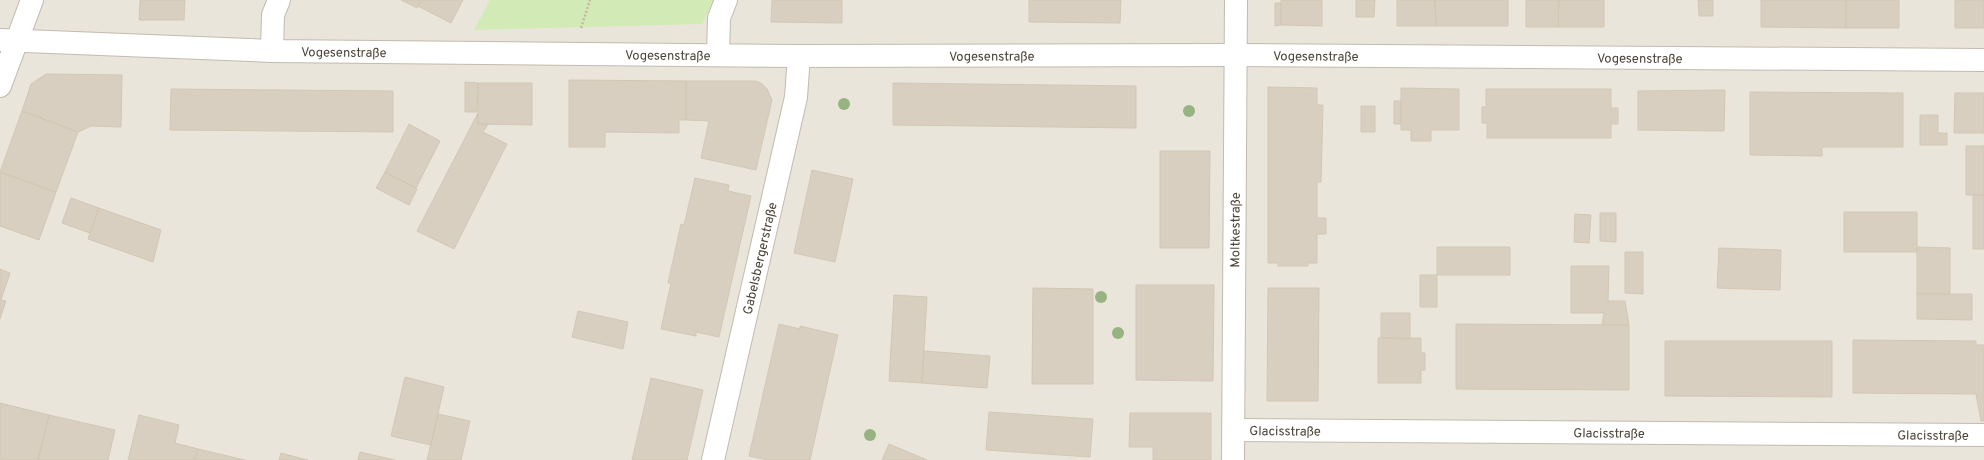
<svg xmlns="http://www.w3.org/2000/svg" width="1984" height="460" font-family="Overpass,sans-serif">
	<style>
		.residential { fill: #eae5da }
		.green { fill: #d2eab5 }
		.building { fill: #d8cfc1; stroke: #d3c7b4 }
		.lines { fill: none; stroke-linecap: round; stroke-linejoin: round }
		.minor-casing { stroke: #c2bbae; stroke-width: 24 }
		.path { stroke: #c4b79f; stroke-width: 2.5; stroke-dasharray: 2 2; stroke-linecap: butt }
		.minor { stroke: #fff; stroke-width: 22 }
		.tree { fill: #97b381 }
		.labels { text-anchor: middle; stroke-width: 3; stroke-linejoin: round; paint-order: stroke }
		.street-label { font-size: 13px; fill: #4b4439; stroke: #fff }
	</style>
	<rect width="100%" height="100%" fill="#f6f3ec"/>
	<path class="residential" d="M 0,0 L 1984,0 L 1984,460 L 0,460 Z"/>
	<path class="green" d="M 490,0 L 714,0 L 702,24 L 474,30 Z"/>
	<path class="building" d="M 140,0 L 185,0 L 184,20 L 139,20 Z
		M 401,0 L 421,0 L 417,8 Z
		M 421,0 L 463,0 L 451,23 L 418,6 Z
		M 772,0 L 842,0 L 842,23 L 771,22 Z
		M 1029,0 L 1121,0 L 1120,23 L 1029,22 Z
		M 1281,0 L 1322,0 L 1322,26 L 1281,25 Z
		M 1356,0 L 1375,0 L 1374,17 L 1356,17 Z
		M 1397,0 L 1435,0 L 1436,26 L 1397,26 Z
		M 1435,0 L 1508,0 L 1508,26 L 1436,26 Z
		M 1526,0 L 1559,0 L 1558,27 L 1526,27 Z
		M 1559,0 L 1604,0 L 1604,27 L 1558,27 Z
		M 1698,0 L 1713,0 L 1713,16 L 1699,16 Z
		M 1761,0 L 1846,0 L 1846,28 L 1761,27 Z
		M 1846,0 L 1899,0 L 1899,28 L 1846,28 Z
		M 1955,0 L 1984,0 L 1984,28 L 1955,28 Z
		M 1275,3 L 1281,3 L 1281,25 L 1275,26 Z
		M 46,74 L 122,75 L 121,127 L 91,126 L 78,132 L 22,111 L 31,84 Z
		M 569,80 L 686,81 L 686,120 L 679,120 L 679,133 L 605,132 L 605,147 L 569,147 Z
		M 686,81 L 756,81 L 762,84 L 767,89 L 772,100 L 756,170 L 701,158 L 709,121 L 686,120 Z
		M 465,82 L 478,83 L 477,112 L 465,112 Z
		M 478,83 L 532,83 L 532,125 L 478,124 Z
		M 893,83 L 1136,86 L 1136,128 L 893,125 Z
		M 1268,87 L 1317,88 L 1317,105 L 1323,105 L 1321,182 L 1317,182 L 1317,218 L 1326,218 L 1326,234 L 1317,234 L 1317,263 L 1308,263 L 1308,266 L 1278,266 L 1278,263 L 1268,263 Z
		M 1401,88 L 1459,89 L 1459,130 L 1431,130 L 1431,141 L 1411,141 L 1411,130 L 1401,130 Z
		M 171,89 L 393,91 L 393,132 L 170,130 Z
		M 1486,89 L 1611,89 L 1611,108 L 1618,108 L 1618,124 L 1611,124 L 1611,138 L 1487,138 L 1487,123 L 1482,123 L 1482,107 L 1486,107 Z
		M 1725,90 L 1724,131 L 1638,130 L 1638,91 Z
		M 1750,92 L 1903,93 L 1903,147 L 1822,147 L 1822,156 L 1750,155 Z
		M 1955,93 L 1984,93 L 1984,133 L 1954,133 Z
		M 1394,101 L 1401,101 L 1401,124 L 1394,124 Z
		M 1361,106 L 1375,106 L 1375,132 L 1361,132 Z
		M 22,111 L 78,132 L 56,192 L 0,172 Z
		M 478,113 L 478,124 L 488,124 L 483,132 L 507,144 L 454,249 L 417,231 Z
		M 1920,115 L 1938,115 L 1938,133 L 1947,133 L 1947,145 L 1920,145 Z
		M 409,124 L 440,141 L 416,188 L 385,172 Z
		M 1966,146 L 1984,146 L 1984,195 L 1966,195 Z
		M 1160,151 L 1210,151 L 1209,248 L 1160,248 Z
		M 812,170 L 853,179 L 835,262 L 794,253 Z
		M 0,172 L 56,192 L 39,240 L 0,226 Z
		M 385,172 L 417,189 L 409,205 L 376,188 Z
		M 695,178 L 729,185 L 728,191 L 751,196 L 719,337 L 696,332 L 696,336 L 661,329 L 671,283 L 668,283 L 681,224 L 684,225 Z
		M 1973,195 L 1984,195 L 1984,249 L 1973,249 Z
		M 71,198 L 99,208 L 90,233 L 62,223 Z
		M 99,208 L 161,230 L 153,262 L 88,239 Z
		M 1844,212 L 1917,212 L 1917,252 L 1844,252 Z
		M 1600,213 L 1616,213 L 1616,242 L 1600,241 Z
		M 1575,214 L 1591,215 L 1589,243 L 1574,242 Z
		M 1437,247 L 1510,247 L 1510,275 L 1437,275 Z
		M 1917,247 L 1950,248 L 1950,294 L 1917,294 Z
		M 1719,248 L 1781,250 L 1780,290 L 1717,288 Z
		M 1625,252 L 1643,252 L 1643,294 L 1625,293 Z
		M 1571,266 L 1609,266 L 1608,301 L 1625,301 L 1629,325 L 1602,325 L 1604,313 L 1571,313 Z
		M 0,269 L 10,273 L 1,300 L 6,301 L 0,319 Z
		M 1420,275 L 1437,275 L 1437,307 L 1420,307 Z
		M 1136,285 L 1214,285 L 1213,381 L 1136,380 Z
		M 1033,288 L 1093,289 L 1093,384 L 1032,384 Z
		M 1268,288 L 1319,288 L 1318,401 L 1267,401 Z
		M 1917,294 L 1972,294 L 1972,320 L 1917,319 Z
		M 894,295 L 927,297 L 922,383 L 889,381 Z
		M 578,311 L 628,322 L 623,349 L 572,337 Z
		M 1381,313 L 1410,313 L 1410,339 L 1381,338 Z
		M 779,324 L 800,329 L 800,326 L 838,335 L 810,460 L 768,460 L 749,456 Z
		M 1456,324 L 1629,325 L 1629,390 L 1456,389 Z
		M 1378,338 L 1421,338 L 1421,353 L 1425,353 L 1425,370 L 1421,370 L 1421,383 L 1378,383 Z
		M 1853,340 L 1976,341 L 1976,345 L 1984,345 L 1984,421 L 1981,421 L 1976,394 L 1853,393 Z
		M 1665,341 L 1832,341 L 1832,397 L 1665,396 Z
		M 924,351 L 990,356 L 987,388 L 922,383 Z
		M 405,377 L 444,387 L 431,445 L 391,436 Z
		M 651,378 L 703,390 L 687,460 L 632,460 Z
		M 0,403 L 49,415 L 38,460 L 0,460 Z
		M 989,412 L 1093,419 L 1090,457 L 986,450 Z
		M 1130,413 L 1211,413 L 1211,460 L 1153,460 L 1153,447 L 1129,447 Z
		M 438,414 L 470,421 L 461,460 L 427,460 Z
		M 49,415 L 115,430 L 108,460 L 38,460 Z
		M 139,415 L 179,425 L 175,443 L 198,449 L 195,460 L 128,460 Z
		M 889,444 L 927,460 L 882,460 Z
		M 198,449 L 245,460 L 195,460 Z
		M 360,452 L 395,460 L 358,460 Z
		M 281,453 L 308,460 L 279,460 Z"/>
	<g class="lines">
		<defs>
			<g id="minor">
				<path id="s1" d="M 0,40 L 272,51 L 799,56 L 1236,55 L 1984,60"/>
				<path d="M 272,51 L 273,15 L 279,0"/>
				<path d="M 718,54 L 719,18 L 726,0"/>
				<path d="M 0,86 L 32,0"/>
				<path id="s2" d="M 1234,430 L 1984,435"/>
				<path id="s3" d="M 713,460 L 796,97 L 799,56"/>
				<path id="s4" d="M 1233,460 L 1236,0"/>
			</g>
		</defs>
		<use href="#minor" class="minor-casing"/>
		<path class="path" d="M 581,28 L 590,0"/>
		<use href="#minor" class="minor"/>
	</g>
	<g class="tree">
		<circle cx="844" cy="104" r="6"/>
		<circle cx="1189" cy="111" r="6"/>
		<circle cx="1101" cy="297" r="6"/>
		<circle cx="1118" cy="333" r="6"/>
		<circle cx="870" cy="435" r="6"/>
	</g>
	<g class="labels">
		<g class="street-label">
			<text dy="5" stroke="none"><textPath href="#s1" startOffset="344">Vogesenstraße</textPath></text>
			<text dy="5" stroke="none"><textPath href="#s1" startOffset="668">Vogesenstraße</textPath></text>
			<text dy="5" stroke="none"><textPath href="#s1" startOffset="992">Vogesenstraße</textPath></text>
			<text dy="5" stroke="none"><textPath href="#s1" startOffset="1316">Vogesenstraße</textPath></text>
			<text dy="5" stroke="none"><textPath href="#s1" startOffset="1640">Vogesenstraße</textPath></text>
			<text dy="5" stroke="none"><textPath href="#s4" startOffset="230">Moltkestraße</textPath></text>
			<text dy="5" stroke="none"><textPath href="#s3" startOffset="207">Gabelsbergerstraße</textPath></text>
			<text dy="5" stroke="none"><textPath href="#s2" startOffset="51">Glacisstraße</textPath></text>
			<text dy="5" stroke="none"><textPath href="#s2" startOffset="375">Glacisstraße</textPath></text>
			<text dy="5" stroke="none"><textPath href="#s2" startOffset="699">Glacisstraße</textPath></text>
		</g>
	</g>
</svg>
